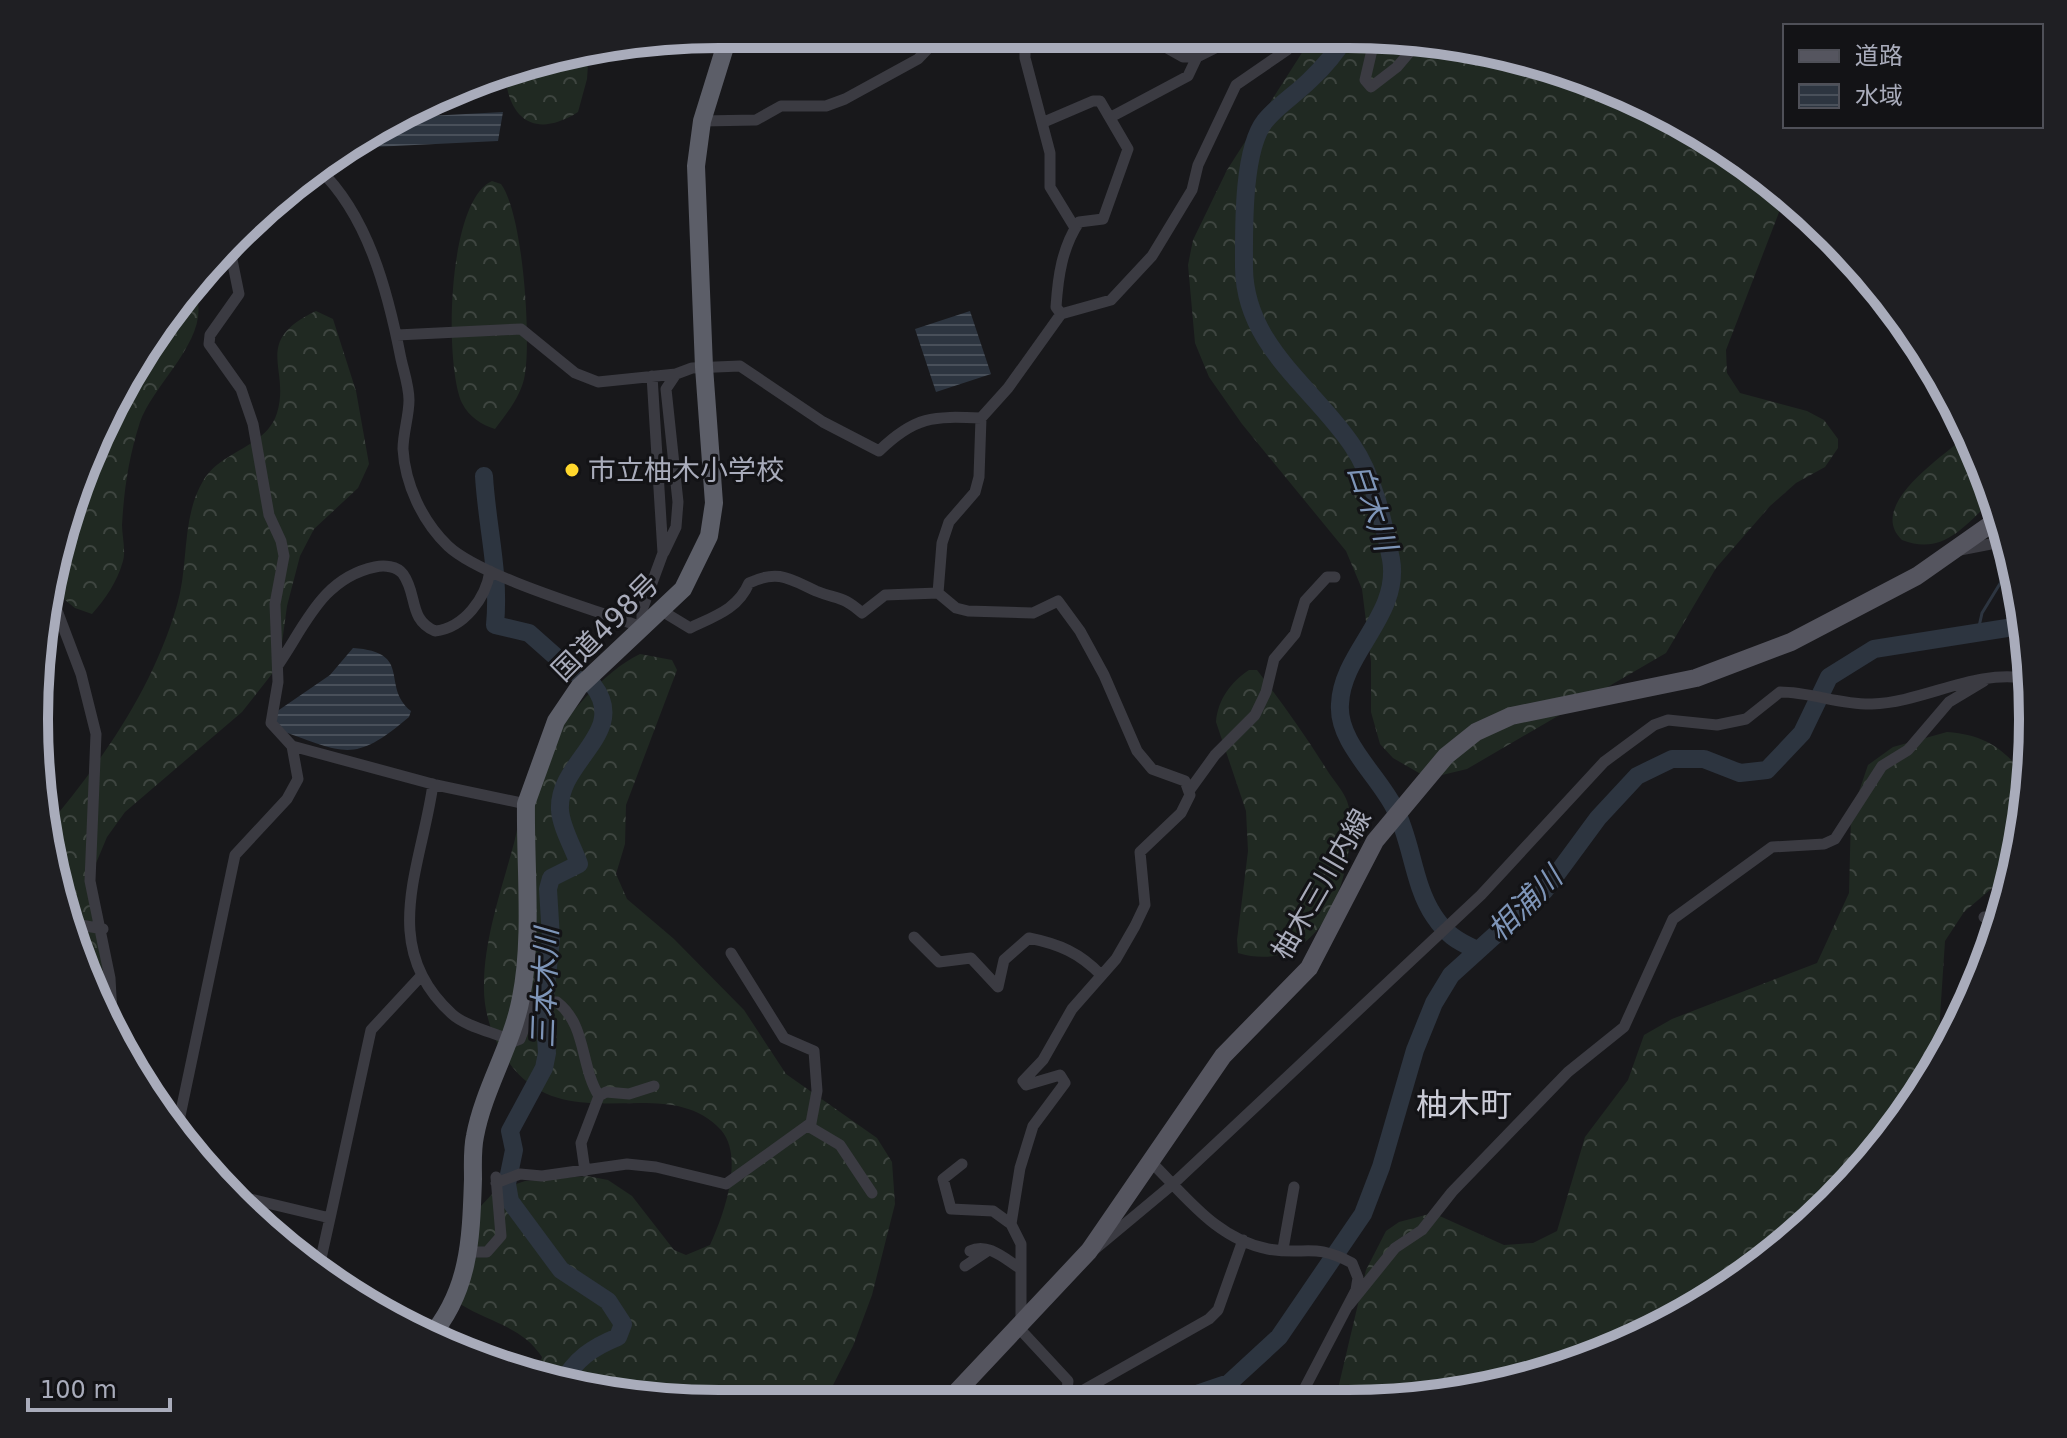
<svg xmlns="http://www.w3.org/2000/svg" width="2067" height="1438" font-family="'DejaVu Sans','Noto Sans JP',sans-serif">
	<style>
		.forest { fill: url(#forest-crowns) }
		.water { fill: url(#water-rules) }
		.lines { fill: none; stroke-linecap: round; stroke-linejoin: round }
		.stream { stroke: #2d3540; stroke-width: 3 }
		.river { stroke: #2d3540; stroke-width: 18 }
		.minor { stroke: #3b3b42; stroke-width: 11 }
		.primary { stroke: #55555f; stroke-width: 18 }
		.trunk { stroke: #5c5e68; stroke-width: 18 }
		.poi-dot { fill: #ffd72c; stroke: #131316; stroke-width: 3 }
		.labels { text-anchor: middle; stroke-width: 6; stroke-linejoin: round; paint-order: stroke }
		.poi-label { font-size: 28px; fill: #a9acbb; stroke: #131316; text-anchor: start }
		.street-label { font-size: 28px; fill: #a9acbb; stroke: #131316 }
		.water-label { font-size: 30px; font-style: italic; fill: #7e95b8; stroke: #131316 }
		.quarter-label { font-size: 32px; fill: #cbccd7; stroke: #131316 }
		.rim { fill: none; stroke: #a9acbb; stroke-width: 10 }
	</style>
	<defs>
		<pattern id="forest-crowns" width="20" height="18" patternUnits="userSpaceOnUse" patternTransform="scale(2)"><rect width="20" height="18" fill="#202922"/><path d="M2 6a3 3 0 1 1 6 0M12 15a3 3 0 1 1 6 0" fill="none" stroke="#3e4540"/></pattern>
		<pattern id="water-rules" width="6" height="5" patternUnits="userSpaceOnUse" patternTransform="scale(2)"><rect width="6" height="5" fill="#2d3540"/><path d="M0 2.5h6" fill="none" stroke="#49505a"/></pattern>
	</defs>
	<rect width="100%" height="100%" fill="#18181b"/>
	<path class="forest" d="M 1314,34 L 1482,47 L 1691,126 L 1783,202 L 1726,350 L 1727,373 L 1740,393 L 1807,411 L 1824,420 L 1838,439 L 1838,448 L 1825,467 L 1796,483 L 1770,506 L 1716,568 L 1666,653 L 1467,769 L 1442,775 L 1419,773 L 1393,758 L 1380,744 L 1371,712 L 1371,662 L 1362,589 L 1346,551 L 1242,424 L 1209,377 L 1195,343 L 1188,265 L 1193,240 L 1227,170 Z
		M 589,51 L 587,79 L 578,112 C 537,138 509,122 505,74 L 541,57 Z
		M 492,181 L 501,184 C 523,214 531,336 525,374 C 522,395 507,413 495,429 C 482,425 469,417 462,403 C 444,363 447,201 492,181 Z
		M 192,286 C 219,332 155,380 140,422 C 129,456 124,489 122,525 C 122,536 126,550 123,561 C 117,582 106,598 92,614 L 75,608 L 60,596 L 60,556 L 86,456 Z
		M 316,311 L 333,319 L 356,391 L 369,464 L 358,488 L 314,529 L 300,556 L 287,606 L 279,665 L 242,712 L 125,812 L 107,837 L 94,868 L 90,900 L 117,1001 L 114,1035 L 104,1022 L 46,828 C 101,763 153,689 177,605 C 189,566 181,518 203,481 C 221,450 266,448 277,413 C 291,368 251,342 316,311 Z
		M 1967,435 L 1996,497 C 1966,523 1945,557 1902,540 C 1865,505 1947,454 1967,435 Z
		M 640,654 L 672,660 L 677,670 L 626,805 L 625,844 L 616,874 L 627,899 L 674,939 L 744,1010 L 786,1074 L 877,1138 L 892,1162 L 895,1204 L 872,1295 L 853,1346 L 832,1387 L 818,1402 L 675,1403 L 542,1381 L 536,1378 L 542,1357 C 523,1327 489,1322 460,1304 L 480,1207 L 495,1191 L 525,1181 L 587,1176 L 608,1180 L 632,1196 L 674,1250 L 686,1255 L 710,1245 C 723,1217 745,1157 721,1130 C 667,1071 572,1138 514,1069 C 495,1047 483,1014 484,985 C 484,939 502,888 514,843 C 519,824 521,803 528,784 C 543,741 599,673 640,654 Z
		M 1249,670 L 1257,670 C 1282,703 1305,735 1327,770 C 1333,780 1343,790 1347,801 C 1353,818 1351,837 1348,855 C 1339,911 1306,973 1238,953 L 1237,940 L 1248,851 L 1246,811 L 1216,722 C 1218,699 1231,682 1249,670 Z
		M 1947,732 C 1987,735 2003,749 2029,779 L 2020,831 L 2004,878 L 1964,912 L 1945,941 L 1937,1062 L 1892,1136 L 1800,1234 L 1651,1334 L 1438,1398 L 1326,1399 L 1337,1393 L 1366,1270 L 1386,1231 L 1399,1222 L 1433,1213 L 1504,1245 L 1533,1243 L 1557,1231 L 1585,1137 L 1628,1080 L 1644,1035 L 1672,1019 L 1817,963 L 1849,893 L 1851,815 L 1868,765 L 1893,747 Z"/>
	<path class="water" d="M 503,112 L 498,141 L 352,148 L 352,143 L 410,117 Z
		M 970,311 L 991,374 L 936,392 L 915,329 Z
		M 353,648 C 414,652 380,686 411,711 L 409,717 C 354,764 345,753 282,731 L 276,724 L 276,712 L 330,675 Z"/>
	<g class="lines">
		<path class="stream" d="M 1978,631 L 1982,613 L 2012,564"/>
		<path class="river" d="M 1348,34 C 1337,51 1325,66 1310,80 C 1296,94 1278,105 1265,121 C 1242,150 1244,231 1244,268 C 1245,346 1313,387 1352,445 C 1374,477 1383,521 1391,559 C 1401,615 1342,652 1340,704 C 1337,742 1379,776 1395,809 C 1412,841 1413,885 1434,916 C 1446,934 1457,941 1475,949
			M 484,476 C 487,528 500,572 495,625 L 529,633 L 573,672
			M 561,1384 C 576,1359 591,1348 618,1337 L 623,1324 L 608,1301 L 561,1270 L 510,1201 L 507,1184 L 514,1150 L 510,1131 L 544,1068 L 547,1053 L 544,1006 L 551,938 L 548,889 L 551,878 L 579,864 C 573,847 561,827 560,810 C 557,761 630,733 593,685
			M 1179,1400 L 1229,1383 L 1279,1337 L 1363,1214 L 1381,1167 L 1415,1050 L 1434,1003 L 1451,975 L 1545,890 L 1598,818 L 1637,776 L 1672,759 L 1704,759 L 1740,773 L 1767,770 L 1802,733 L 1829,677 L 1874,649 L 2026,625"/>
		<path class="minor" d="M 1025,34 L 1025,58 L 1050,153 L 1050,187 L 1075,228
			M 1142,34 L 1183,57 L 1197,57 L 1243,34
			M 1375,37 L 1365,80 L 1371,87 L 1397,67 L 1419,41
			M 1111,117 L 1188,76 L 1197,57
			M 702,121 L 756,120 L 781,106 L 826,106 L 845,99 L 918,59 L 942,34
			M 1044,122 L 1093,101 L 1100,101 L 1128,149 L 1103,219 L 1079,222 C 1062,248 1058,276 1056,307 L 1061,314
			M 318,168 C 368,215 388,292 401,359 C 404,372 409,387 409,400 C 409,416 403,433 403,449 C 405,484 422,521 448,546 C 481,577 595,610 642,627 L 642,610 L 663,553 L 652,376
			M 397,335 L 521,329 L 575,373 L 598,382 L 676,374 L 692,368 L 740,366 L 823,422 L 879,451 C 915,416 933,416 981,418
			M 1960,550 L 2006,541
			M 664,552 L 676,527 L 678,502 L 666,389 L 676,374
			M 50,592 L 81,674 L 96,734 L 90,881 L 110,978 L 113,1035
			M 938,593 L 942,543 L 949,522 L 975,492 L 979,477 L 981,418 L 1008,388 L 1061,314 L 1111,300 L 1152,256 L 1192,190 L 1198,165 L 1236,85 L 1287,50 L 1299,34
			M 662,611 L 690,628 C 715,616 738,609 749,583 C 778,569 790,579 816,591 C 838,600 842,595 862,613 L 885,595 L 938,593 L 956,608 L 968,611 L 1033,613 L 1058,601 L 1080,631 L 1104,675 L 1137,751 L 1152,769 L 1185,781 L 1190,795 L 1181,813 L 1140,852 L 1145,905 L 1135,926 L 1116,959 L 1072,1009 L 1043,1060 L 1023,1081 L 1026,1085 L 1060,1075 L 1065,1083 L 1033,1126 L 1020,1168 L 1011,1224 L 1021,1244 L 1021,1323
			M 278,665 C 305,626 322,578 375,567 C 384,565 397,566 403,574 C 418,595 408,619 435,631 C 464,628 486,598 490,571
			M 292,746 L 436,785 L 526,804
			M 433,784 C 422,866 377,946 452,1014 C 465,1026 492,1032 508,1039
			M 1189,791 L 1215,755 L 1255,715 L 1266,692 L 1274,659 L 1295,634 L 1305,601 L 1327,577 L 1335,577
			M 40,807 L 43,820
			M 1984,917 L 2001,919
			M 75,924 L 103,929
			M 914,937 L 939,962 L 971,958 L 998,987 L 1004,960 L 1029,938 C 1059,944 1080,953 1101,975
			M 117,1023 L 132,1063
			M 507,1044 L 520,1039 L 534,1002 L 557,1002 C 587,1025 580,1066 599,1096
			M 160,1104 L 177,1118
			M 808,1126 L 840,1145 L 872,1193
			M 177,1130 L 235,855 L 287,799 L 298,779 L 292,746 L 271,723 L 278,682 L 275,604 L 284,556 L 281,541 L 269,515 L 253,424 L 241,389 L 209,344 L 210,335 L 239,294 L 229,245
			M 1150,1161 C 1186,1196 1216,1239 1268,1249 C 1306,1256 1313,1242 1352,1263 L 1358,1278 L 1356,1290 L 1299,1399
			M 962,1164 L 943,1179 L 951,1209 L 993,1211 L 1011,1224
			M 585,1171 L 581,1143 L 599,1096 L 606,1092 L 629,1094 L 654,1086
			M 496,1183 L 520,1174 L 542,1176 L 627,1164 L 656,1167 L 726,1184 L 811,1123 L 817,1091 L 814,1051 L 784,1038 L 731,953
			M 229,1194 L 330,1218 L 318,1272
			M 330,1218 L 371,1030 L 421,976
			M 1095,1249 L 1173,1184 L 1481,895 L 1604,762 L 1654,725 L 1668,720 L 1717,725 L 1746,719 L 1780,692 C 1811,692 1841,705 1872,704 C 1925,702 1976,668 2029,679
			M 1283,1249 L 1294,1187
			M 970,1251 C 988,1242 1005,1259 1021,1269
			M 469,1252 L 487,1252 L 501,1236 L 496,1177
			M 965,1266 L 989,1250
			M 1349,1305 L 1395,1248 L 1422,1230 L 1452,1192 L 1568,1072 L 1624,1027 L 1673,919 L 1772,847 L 1824,844 L 1835,839 L 1882,766 L 1908,750 L 1949,702 L 1984,681
			M 442,1324 L 446,1333 L 444,1344
			M 1017,1326 L 1068,1381 L 1066,1400
			M 1066,1400 L 1209,1319 L 1218,1310 L 1243,1240"/>
		<path class="primary" d="M 948,1401 L 1089,1251 L 1223,1056 L 1309,968 L 1375,841 L 1446,756 L 1476,732 L 1511,716 L 1696,678 L 1791,642 L 1917,576 L 2001,517"/>
		<path class="trunk" d="M 429,1338 C 470,1291 471,1238 473,1179 C 473,1165 472,1150 475,1136 C 484,1088 512,1046 521,998 C 533,938 525,865 526,804 L 556,721 L 579,687 L 683,589 L 709,536 L 714,503 L 704,367 L 696,166 L 702,121 L 729,34"/>
	</g>
	<circle class="poi-dot" cx="572" cy="470" r="8"/>
	<g class="labels">
		<g class="poi-label">
			<text x="588" y="480">市立柚木小学校</text>
		</g>
		<g class="street-label">
			<text transform="translate(605 627) rotate(-45)" y="10">国道498号</text>
			<text transform="translate(1321 884) rotate(-60)" y="10">柚木三川内線</text>
		</g>
		<g class="water-label">
			<text transform="translate(1372 507) rotate(71)" y="10">白木川</text>
			<text transform="translate(1525 904) rotate(-45)" y="10">相浦川</text>
			<text transform="translate(545 988) rotate(-88)" y="10">三本木川</text>
		</g>
		<g class="quarter-label">
			<text x="1464" y="1116">柚木町</text>
		</g>
	</g>
	<path d="M0 0H2067V1438H0ZM719 48H1348A671 671 0 0 1 2019 719V719A671 671 0 0 1 1348 1390H719A671 671 0 0 1 48 719V719A671 671 0 0 1 719 48Z" fill="#1f1f23" fill-rule="evenodd"/>
	<path class="rim" d="M719 48H1348A671 671 0 0 1 2019 719V719A671 671 0 0 1 1348 1390H719A671 671 0 0 1 48 719V719A671 671 0 0 1 719 48Z"/>
	<rect x="1783" y="24" width="260" height="104" fill="#131316" stroke="#4f5058" stroke-width="2"/>
	<rect x="1799" y="50" width="40" height="12" fill="#55555f" stroke="#4f5058" stroke-width="2"/>
	<text x="1855" y="64" font-size="24" fill="#a9acbb">道路</text>
	<rect x="1799" y="84" width="40" height="24" fill="url(#water-rules)" stroke="#4f5058" stroke-width="2"/>
	<text x="1855" y="104" font-size="24" fill="#a9acbb">水域</text>
	<path d="M28 1398v12h142v-12" fill="none" stroke="#a9acbb" stroke-width="4"/>
	<text x="40" y="1398" font-size="24" fill="#a9acbb" stroke="#131316" stroke-width="6" paint-order="stroke">100 m</text>
</svg>
